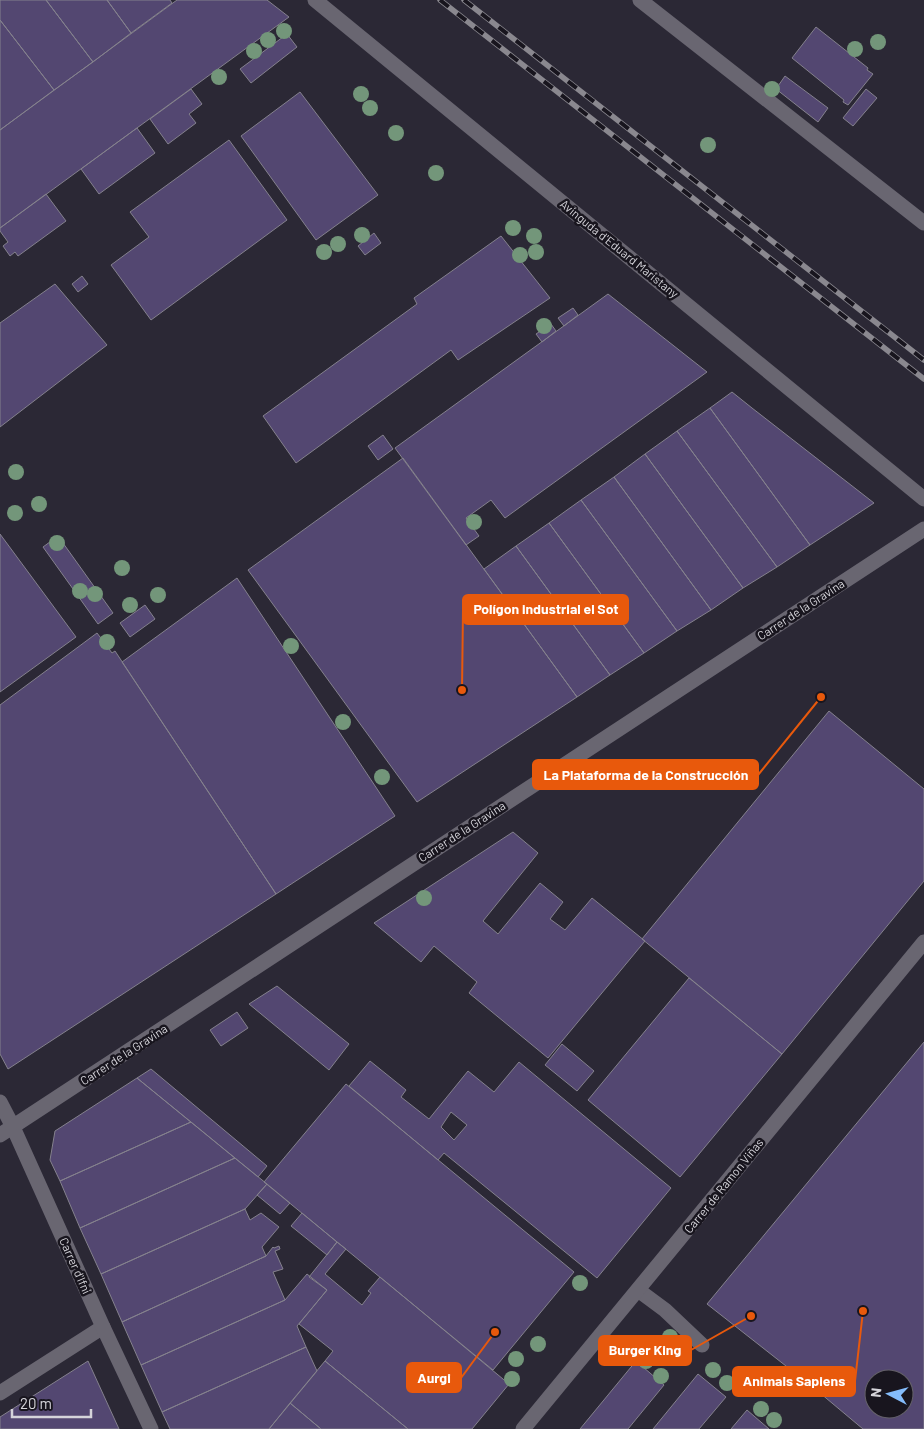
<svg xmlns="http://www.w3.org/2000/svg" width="924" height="1429" font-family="Barlow,sans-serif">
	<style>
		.built { fill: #2b2835; fill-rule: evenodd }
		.building { fill: #534771; stroke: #84818d; fill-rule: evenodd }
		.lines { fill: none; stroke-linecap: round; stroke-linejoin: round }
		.service { stroke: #696671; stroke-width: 15 }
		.minor { stroke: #696671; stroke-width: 15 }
		.rail-casing { stroke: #8a888f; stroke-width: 5.5 }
		.rail { stroke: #18151e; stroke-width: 4; stroke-dasharray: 11; stroke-linecap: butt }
		.tree { fill: #73967a }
		.labels { text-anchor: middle; stroke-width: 5; stroke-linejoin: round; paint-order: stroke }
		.street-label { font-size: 12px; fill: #d5d4da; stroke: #18151e }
		.leader { fill: none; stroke: #e8590c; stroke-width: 2 }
		.callout-dot { fill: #e8590c; stroke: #18151e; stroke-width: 2 }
		.callout { fill: #e8590c; stroke: #e8590c; stroke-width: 2 }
		.callout-label { font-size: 14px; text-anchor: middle; font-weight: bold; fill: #fff }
	</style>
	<rect width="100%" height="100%" fill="#211f28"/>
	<path class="built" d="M 0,0 L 924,0 L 924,1429 L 0,1429 ZM 874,1379 L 904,1379 L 904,1409 L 874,1409 Z"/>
	<path class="building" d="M 0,0 L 46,0 L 93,62 L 54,90 L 0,20 Z
		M 46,0 L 107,0 L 131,33 L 93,62 Z
		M 107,0 L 170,0 L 172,3 L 131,33 Z
		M 177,0 L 267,0 L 289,17 L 0,228 L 0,130 Z
		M 0,20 L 54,90 L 0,130 Z
		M 816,27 L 868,68 L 867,70 L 873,74 L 848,105 L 843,102 L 844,100 L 792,58 Z
		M 287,34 L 297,47 L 251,83 L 240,69 Z
		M 785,76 L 828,108 L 818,122 L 776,89 Z
		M 191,89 L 202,104 L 189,114 L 196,123 L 168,144 L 150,119 Z
		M 866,89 L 877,98 L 853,126 L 843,118 Z
		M 300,92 L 378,195 L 316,240 L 241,136 Z
		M 137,128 L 155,153 L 99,194 L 81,169 Z
		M 229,140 L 287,220 L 151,320 L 111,265 L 149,237 L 130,212 Z
		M 46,194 L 66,221 L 18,256 L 15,252 L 10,256 L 3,246 L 8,242 L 0,231 L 0,228 Z
		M 374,233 L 381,243 L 365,255 L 358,246 Z
		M 501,236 L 550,298 L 458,360 L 451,350 L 296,463 L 263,416 L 417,304 L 414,298 Z
		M 82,276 L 88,284 L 78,292 L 72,284 Z
		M 55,284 L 107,345 L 0,427 L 0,323 Z
		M 608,294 L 707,372 L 505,518 L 491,500 L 466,518 L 479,536 L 466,545 L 395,448 Z
		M 573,308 L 578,315 L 564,326 L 558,318 Z
		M 551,324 L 556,331 L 542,342 L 536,334 Z
		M 732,392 L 752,408 L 874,503 L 810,545 L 710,408 Z
		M 710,408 L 810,545 L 777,567 L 677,431 Z
		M 677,431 L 777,567 L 743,588 L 645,454 Z
		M 383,435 L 393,449 L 378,460 L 368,446 Z
		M 645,454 L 743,588 L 711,610 L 614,477 Z
		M 403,458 L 577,697 L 417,802 L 248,570 Z
		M 614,477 L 711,610 L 677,631 L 581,500 Z
		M 581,500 L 677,631 L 644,653 L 549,523 Z
		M 549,523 L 644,653 L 610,675 L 516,546 Z
		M 0,534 L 76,637 L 0,692 Z
		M 58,536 L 113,613 L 98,624 L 43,547 Z
		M 516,546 L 610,675 L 577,697 L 484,569 Z
		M 237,578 L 395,816 L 276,894 L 122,662 Z
		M 145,605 L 155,619 L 130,637 L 120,623 Z
		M 97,633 L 112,653 L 115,651 L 276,894 L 8,1069 L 0,1054 L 0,705 Z
		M 829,711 L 924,789 L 924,881 L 782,1054 L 642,939 Z
		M 513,832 L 538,853 L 483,921 L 498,934 L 540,883 L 563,902 L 550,919 L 565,930 L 592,898 L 645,941 L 548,1058 L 469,993 L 477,982 L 434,946 L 421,962 L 374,923 Z
		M 689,978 L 782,1054 L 680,1177 L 588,1100 Z
		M 277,986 L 349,1044 L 329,1070 L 249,1004 Z
		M 237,1012 L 248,1028 L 221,1046 L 210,1030 Z
		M 924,1042 L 924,1429 L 863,1429 L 814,1388 L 707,1304 ZM 874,1379 L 904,1379 L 904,1409 L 874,1409 Z
		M 562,1044 L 594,1071 L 577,1091 L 545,1065 Z
		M 370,1061 L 406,1090 L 401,1097 L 429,1119 L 468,1071 L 494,1092 L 519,1062 L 671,1188 L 597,1278 L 444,1153 L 438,1160 L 349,1086 ZM 451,1112 L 467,1125 L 454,1140 L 441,1127 Z
		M 151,1069 L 267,1166 L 258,1177 L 137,1078 Z
		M 137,1078 L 191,1122 L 60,1181 L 50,1160 L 55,1131 Z
		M 346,1084 L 574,1272 L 493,1370 L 264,1182 Z
		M 191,1122 L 235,1158 L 80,1228 L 60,1181 Z
		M 235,1158 L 267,1184 L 245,1209 L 101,1274 L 80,1228 Z
		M 267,1184 L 290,1203 L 280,1214 L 257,1195 Z
		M 245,1209 L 250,1220 L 261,1213 L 279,1227 L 262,1247 L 266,1256 L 122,1322 L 101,1274 Z
		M 302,1213 L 337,1242 L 327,1255 L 291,1226 Z
		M 337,1242 L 346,1249 L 325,1274 L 362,1305 L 371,1293 L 368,1291 L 380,1277 L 509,1384 L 472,1429 L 408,1429 L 325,1361 L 333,1351 L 299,1324 L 327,1290 L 309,1277 Z
		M 279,1246 L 280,1249 L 275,1251 L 283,1269 L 273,1272 L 285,1300 L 141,1365 L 122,1322 L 266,1256 L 273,1247 L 274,1248 Z
		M 307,1274 L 327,1290 L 297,1326 L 306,1347 L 162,1412 L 141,1365 L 285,1300 Z
		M 306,1347 L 317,1371 L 269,1429 L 170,1429 L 162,1412 Z
		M 88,1361 L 119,1429 L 0,1429 L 0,1417 Z
		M 325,1361 L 408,1429 L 321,1429 L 290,1403 Z
		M 636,1361 L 664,1385 L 628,1429 L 580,1429 Z
		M 698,1374 L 726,1397 L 699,1429 L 653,1429 Z
		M 290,1403 L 321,1429 L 269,1429 Z
		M 747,1410 L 769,1429 L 731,1429 Z"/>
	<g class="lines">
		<path class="service" d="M 638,1290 L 665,1310 L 702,1345
			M 0,1393 L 103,1327"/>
		<path class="minor" d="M 315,0 L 924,499
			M 640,0 L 924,223
			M 0,1102 L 13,1127 L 103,1327 L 151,1429
			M 0,1135 L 924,529
			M 523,1429 L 924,942"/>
		<defs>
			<path id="rail" d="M 440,0 L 924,379
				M 464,0 L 924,360"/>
		</defs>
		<use href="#rail" class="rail-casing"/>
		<use href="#rail" class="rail"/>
	</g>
	<g class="tree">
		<circle cx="284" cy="31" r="8"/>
		<circle cx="268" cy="40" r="8"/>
		<circle cx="878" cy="42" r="8"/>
		<circle cx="855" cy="49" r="8"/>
		<circle cx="254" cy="51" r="8"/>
		<circle cx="219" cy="77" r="8"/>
		<circle cx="772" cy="89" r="8"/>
		<circle cx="361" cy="94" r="8"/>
		<circle cx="370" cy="108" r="8"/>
		<circle cx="396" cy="133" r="8"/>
		<circle cx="708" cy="145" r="8"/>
		<circle cx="436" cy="173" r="8"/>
		<circle cx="513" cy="228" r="8"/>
		<circle cx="362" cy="235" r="8"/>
		<circle cx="534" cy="236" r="8"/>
		<circle cx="338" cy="244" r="8"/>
		<circle cx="324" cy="252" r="8"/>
		<circle cx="536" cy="252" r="8"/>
		<circle cx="520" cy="255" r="8"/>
		<circle cx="544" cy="326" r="8"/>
		<circle cx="16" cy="472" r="8"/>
		<circle cx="39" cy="504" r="8"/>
		<circle cx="15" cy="513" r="8"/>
		<circle cx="474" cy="522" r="8"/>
		<circle cx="57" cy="543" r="8"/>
		<circle cx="122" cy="568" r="8"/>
		<circle cx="80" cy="591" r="8"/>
		<circle cx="95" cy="594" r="8"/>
		<circle cx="158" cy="595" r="8"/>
		<circle cx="130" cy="605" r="8"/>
		<circle cx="107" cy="642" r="8"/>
		<circle cx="291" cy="646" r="8"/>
		<circle cx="343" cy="722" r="8"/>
		<circle cx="382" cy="777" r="8"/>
		<circle cx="424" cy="898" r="8"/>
		<circle cx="580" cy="1283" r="8"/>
		<circle cx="670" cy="1337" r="8"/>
		<circle cx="538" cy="1344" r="8"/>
		<circle cx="516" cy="1359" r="8"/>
		<circle cx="646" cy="1361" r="8"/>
		<circle cx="713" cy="1370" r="8"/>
		<circle cx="661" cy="1376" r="8"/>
		<circle cx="512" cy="1379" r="8"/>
		<circle cx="727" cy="1383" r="8"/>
		<circle cx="761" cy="1409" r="8"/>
		<circle cx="774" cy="1420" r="8"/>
	</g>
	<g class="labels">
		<g class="street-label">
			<text transform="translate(619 249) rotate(39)" y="4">Avinguda d'Eduard Maristany</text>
			<text transform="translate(801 610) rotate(-33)" y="4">Carrer de la Gravina</text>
			<text transform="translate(462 832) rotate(-33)" y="4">Carrer de la Gravina</text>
			<text transform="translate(124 1055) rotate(-33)" y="4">Carrer de la Gravina</text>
			<text transform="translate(724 1186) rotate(-51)" y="4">Carrer de Ramon Viñas</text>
			<text transform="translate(75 1266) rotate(66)" y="4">Carrer d'Ifni</text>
		</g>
	</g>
	<path class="leader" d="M462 690L463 609M821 697L758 775M751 1316L691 1350M495 1332L461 1378M863 1311L855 1381"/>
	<g class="callout-dot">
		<circle cx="462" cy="690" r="5"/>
		<circle cx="821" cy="697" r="5"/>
		<circle cx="751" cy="1316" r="5"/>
		<circle cx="495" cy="1332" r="5"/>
		<circle cx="863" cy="1311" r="5"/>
	</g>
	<g class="callout">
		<rect x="463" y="595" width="165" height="29" rx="5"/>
		<rect x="533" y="760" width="225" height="29" rx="5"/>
		<rect x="599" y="1336" width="92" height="29" rx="5"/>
		<rect x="407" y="1363" width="54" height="29" rx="5"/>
		<rect x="733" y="1367" width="122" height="29" rx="5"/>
	</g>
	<g class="callout-label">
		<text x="546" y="614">Polígon industrial el Sot</text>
		<text x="646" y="780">La Plataforma de la Construcción</text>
		<text x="645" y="1355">Burger King</text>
		<text x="434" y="1383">Aurgi</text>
		<text x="794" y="1386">Animals Sapiens</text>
	</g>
	<g transform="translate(889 1394) rotate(276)"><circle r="24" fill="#18151e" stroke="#646169"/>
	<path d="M0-4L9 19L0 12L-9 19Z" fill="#84bcfb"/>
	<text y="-8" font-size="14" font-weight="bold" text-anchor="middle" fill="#d5d4da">N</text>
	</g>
	<path d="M12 1409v8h79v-8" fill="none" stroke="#d5d4da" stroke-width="2.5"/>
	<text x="20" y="1409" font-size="15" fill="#d5d4da" stroke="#18151e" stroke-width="4" paint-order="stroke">20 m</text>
</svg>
